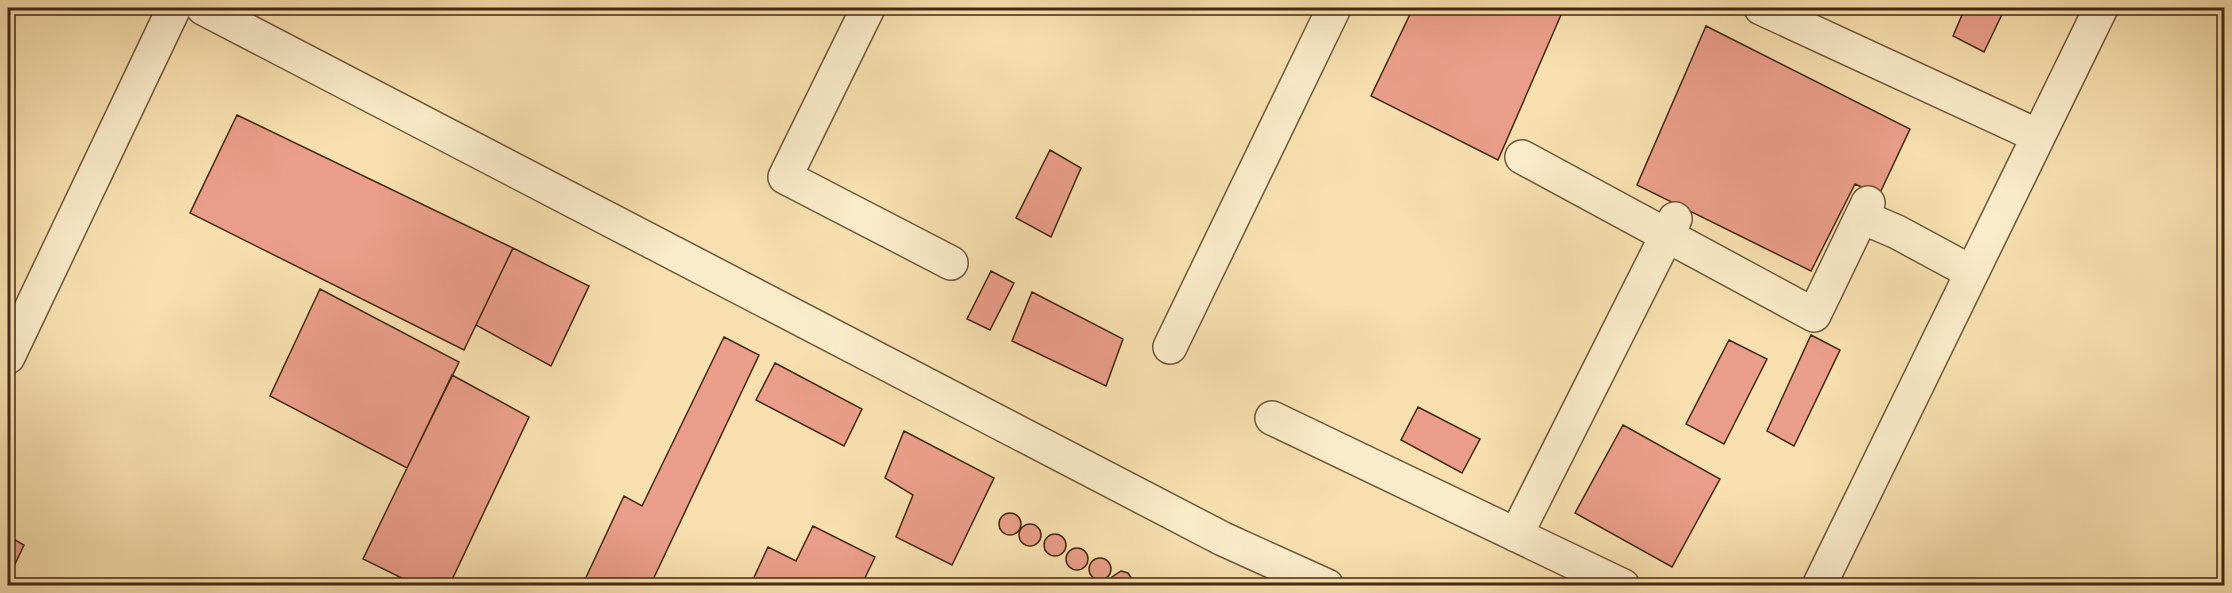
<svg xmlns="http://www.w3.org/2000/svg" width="2232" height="593" font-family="Vollkorn,serif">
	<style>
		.building { fill: #ea9e89; stroke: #432811; stroke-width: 1.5 }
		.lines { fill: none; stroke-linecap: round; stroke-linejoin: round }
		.minor-casing { stroke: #705638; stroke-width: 36 }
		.minor { stroke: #faebca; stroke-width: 33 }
	</style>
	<rect width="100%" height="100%" fill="#f7e0ae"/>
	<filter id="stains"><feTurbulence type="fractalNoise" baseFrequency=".00333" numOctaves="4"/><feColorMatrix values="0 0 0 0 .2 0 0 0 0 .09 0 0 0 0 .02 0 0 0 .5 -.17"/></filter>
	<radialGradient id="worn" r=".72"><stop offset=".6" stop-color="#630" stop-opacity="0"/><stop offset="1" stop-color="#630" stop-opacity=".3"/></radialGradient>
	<path class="building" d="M 1413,8 L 1564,8 L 1498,160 L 1371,96 Z
		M 1965,8 L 2005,8 L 1984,52 L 1953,36 Z
		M 1706,26 L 1910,129 L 1879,195 L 1855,184 L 1811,271 L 1637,185 Z
		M 237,115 L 513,248 L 464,350 L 190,213 Z
		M 1050,150 L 1081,168 L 1051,237 L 1016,218 Z
		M 513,248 L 589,286 L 551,366 L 476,325 Z
		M 991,271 L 1014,283 L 990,330 L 967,319 Z
		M 320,289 L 459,362 L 407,468 L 270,396 Z
		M 1032,292 L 1123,339 L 1106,386 L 1012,341 Z
		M 1811,335 L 1840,350 L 1794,446 L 1767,431 Z
		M 724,337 L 759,355 L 650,586 L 582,586 L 624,496 L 642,506 Z
		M 1729,340 L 1767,359 L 1724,444 L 1686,424 Z
		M 775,363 L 862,409 L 844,446 L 756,400 Z
		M 452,375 L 529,417 L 449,586 L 418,586 L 363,559 Z
		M 1418,407 L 1480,439 L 1462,473 L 1401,440 Z
		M 1623,425 L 1720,479 L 1672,567 L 1575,513 Z
		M 904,431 L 994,478 L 952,565 L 896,537 L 913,495 L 885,478 Z
		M999 524a11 11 0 1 1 22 0a11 11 0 1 1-22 0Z
		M1019 535a11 11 0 1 1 22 0a11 11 0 1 1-22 0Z
		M 813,526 L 875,557 L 861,586 L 750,586 L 768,547 L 796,561 Z
		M1044 545a11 11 0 1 1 22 0a11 11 0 1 1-22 0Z
		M 8,536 L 24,545 L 8,579 Z
		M1066 559a11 11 0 1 1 22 0a11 11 0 1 1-22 0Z
		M1089 569a11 11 0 1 1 22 0a11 11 0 1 1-22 0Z
		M 1121,571 L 1128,573 L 1132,579 L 1132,586 L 1112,586 L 1112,577 Z"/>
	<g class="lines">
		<defs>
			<path id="minor" d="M 203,8 L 1223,539 L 1327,586
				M 868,8 L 785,177 L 951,263
				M 1761,8 L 2038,136
				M 1522,157 L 1814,315 L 1868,203
				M 1862,217 L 1897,232 L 1971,272
				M 1170,347 L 1334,8
				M 8,357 L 174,8
				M 1272,418 L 1623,586
				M 1516,535 L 1675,219
				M 1819,586 L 2101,8"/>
		</defs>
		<use href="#minor" class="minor-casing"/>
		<use href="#minor" class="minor"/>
	</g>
	<rect width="2232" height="593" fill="none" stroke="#f7e0ae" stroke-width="30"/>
	<rect x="9" y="9" width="2214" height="575" fill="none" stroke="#432811" stroke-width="3"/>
	<rect x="15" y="15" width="2202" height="563" fill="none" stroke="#432811" stroke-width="1.5"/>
	<rect width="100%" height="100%" filter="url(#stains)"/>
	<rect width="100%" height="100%" fill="url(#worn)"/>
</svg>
